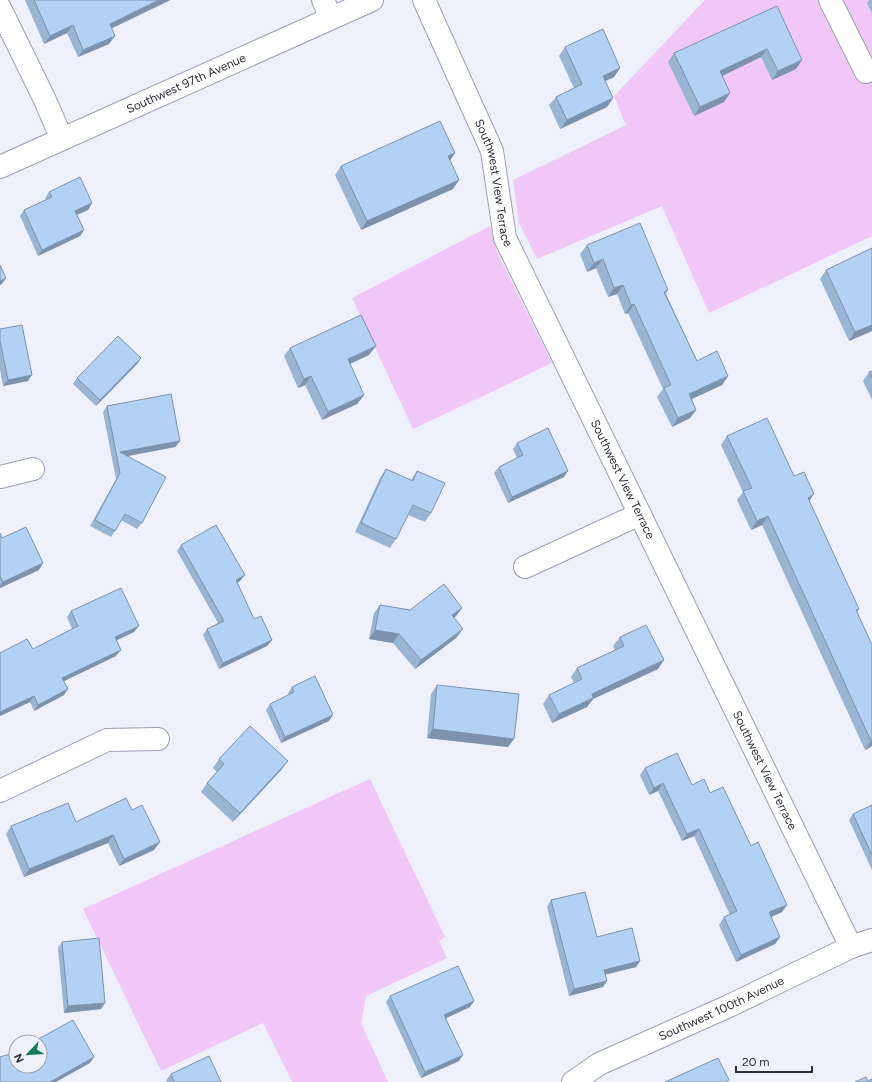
<svg xmlns="http://www.w3.org/2000/svg" width="872" height="1082" font-family="Figtree,sans-serif">
	<style>
		.green { fill: #f0c7f7 }
		.lines { fill: none; stroke-linecap: round; stroke-linejoin: round }
		.minor-casing { stroke: #9b9fb0; stroke-width: 24 }
		.minor { stroke: #fff; stroke-width: 22 }
		.wall { fill: #9ab4d3 }
		.shaded-wall { fill: #7d92ac }
		.building { fill: #b3d1f5; stroke: #7d92ac }
		.labels { text-anchor: middle; stroke-width: 3; stroke-linejoin: round; paint-order: stroke }
		.street-label { font-size: 12px; fill: #2c2e35; stroke: #eef0fc }
	</style>
	<rect width="100%" height="100%" fill="#eef0fc"/>
	<path class="green" d="M 705,0 L 872,0 L 872,236 L 709,313 L 662,206 L 537,259 L 519,223 L 513,180 L 626,125 L 614,96 Z
		M 490,226 L 497,252 L 552,363 L 413,429 L 352,298 Z
		M 370,779 L 445,937 L 439,941 L 447,958 L 366,996 L 361,1023 L 388,1082 L 292,1082 L 263,1023 L 161,1071 L 83,909 Z"/>
	<g class="lines">
		<defs>
			<g id="minor">
				<path d="M 323,0 L 331,18"/>
				<path id="s1" d="M 424,0 L 492,151 L 505,238 L 851,947"/>
				<path d="M 830,0 L 866,72"/>
				<path d="M 0,8 L 44,98 L 62,139"/>
				<path id="s2" d="M 0,167 L 372,0"/>
				<path d="M 0,477 L 33,469"/>
				<path d="M 525,567 L 640,514"/>
				<path d="M 0,791 L 107,740 L 158,739"/>
				<path id="s3" d="M 573,1082 L 599,1064 L 729,1006 L 851,947 L 872,940"/>
			</g>
		</defs>
		<use href="#minor" class="minor-casing"/>
		<use href="#minor" class="minor"/>
	</g>
	<path class="wall" d="M 25,0 L 171,0 L 112,28 L 109,44 L 78,57 L 67,33 L 44,44 Z
		M 869,0 L 872,0 L 872,13 L 867,3 Z
		M 777,6 L 796,69 L 772,80 L 761,57 L 722,76 L 724,102 L 694,116 L 668,62 L 674,53 Z
		M 565,47 L 620,68 L 614,77 L 605,81 L 613,98 L 607,107 L 560,129 L 549,105 L 556,97 L 574,88 L 559,56 Z
		M 455,153 L 450,160 L 453,189 L 361,230 L 335,175 L 341,166 Z
		M 49,192 L 92,203 L 88,210 L 77,215 L 84,230 L 80,236 L 38,256 L 20,216 L 24,210 L 46,200 L 45,198 Z
		M 587,245 L 668,290 L 666,294 L 697,361 L 728,376 L 722,385 L 692,399 L 696,410 L 690,418 L 672,427 L 657,397 L 663,389 L 628,313 L 625,314 L 617,294 L 608,297 L 596,268 L 587,272 L 580,254 Z
		M 826,270 L 872,331 L 849,341 L 820,279 Z
		M 0,329 L 28,381 L 3,386 L 0,369 Z
		M 290,348 L 369,355 L 350,364 L 364,395 L 357,404 L 322,420 L 305,385 L 298,388 L 284,356 Z
		M 141,358 L 137,364 L 96,406 L 73,384 L 77,378 Z
		M 872,371 L 872,400 L 863,381 L 869,372 Z
		M 107,406 L 180,441 L 175,447 L 128,456 L 142,523 L 137,529 L 121,520 L 115,531 L 111,537 L 90,526 L 116,479 L 103,412 Z
		M 727,436 L 794,476 L 809,502 L 859,609 L 857,612 L 872,645 L 872,746 L 865,750 L 762,525 L 751,530 L 737,500 L 743,492 L 721,445 Z
		M 517,443 L 564,477 L 508,503 L 494,473 L 499,467 L 517,458 L 513,449 Z
		M 386,469 L 411,480 L 417,471 L 431,513 L 425,522 L 408,515 L 396,539 L 390,548 L 355,532 L 380,478 Z
		M 0,533 L 2,538 L 39,570 L 0,588 Z
		M 181,545 L 245,575 L 240,581 L 237,583 L 254,619 L 272,640 L 267,646 L 219,669 L 203,635 L 207,629 L 218,623 L 177,551 Z
		M 380,605 L 410,610 L 462,608 L 456,616 L 454,618 L 456,638 L 415,669 L 393,643 L 369,639 L 374,613 Z
		M 71,611 L 134,632 L 116,641 L 116,656 L 64,681 L 64,695 L 34,711 L 30,702 L 0,716 L 0,653 L 33,649 L 72,629 L 67,617 Z
		M 620,637 L 658,669 L 593,699 L 587,707 L 552,723 L 543,704 L 549,695 L 574,683 L 571,677 L 577,668 L 615,650 L 613,646 Z
		M 437,685 L 508,747 L 427,738 L 431,694 Z
		M 292,687 L 329,721 L 281,743 L 266,710 L 270,704 L 289,695 L 288,693 Z
		M 219,759 L 282,769 L 233,822 L 201,792 L 207,783 L 217,772 L 213,768 Z
		M 645,768 L 692,785 L 710,793 L 782,912 L 771,917 L 780,937 L 775,944 L 736,962 L 719,925 L 724,917 L 730,915 L 694,836 L 682,841 L 658,791 L 649,795 L 640,775 Z
		M 872,805 L 872,870 L 849,820 L 853,814 Z
		M 132,810 L 154,850 L 119,866 L 108,843 L 24,877 L 6,834 L 11,826 L 76,822 Z
		M 551,900 L 597,937 L 640,961 L 636,967 L 606,974 L 603,987 L 569,996 L 547,907 Z
		M 62,942 L 101,1009 L 64,1013 L 58,948 Z
		M 390,996 L 474,1001 L 470,1007 L 446,1018 L 459,1061 L 421,1078 L 386,1002 Z
		M 171,1074 L 221,1082 L 167,1082 L 166,1080 Z"/>
	<path class="shaded-wall" d="M 159,0 L 170,0 L 104,32 L 110,24 Z
		M 73,25 L 67,33 L 44,44 L 50,36 Z
		M 115,36 L 109,44 L 78,57 L 83,50 Z
		M 767,49 L 761,57 L 714,80 L 720,71 Z
		M 802,60 L 796,69 L 772,80 L 778,71 Z
		M 620,68 L 614,77 L 597,85 L 603,76 Z
		M 730,93 L 724,102 L 694,116 L 700,107 Z
		M 613,98 L 607,107 L 560,129 L 567,120 Z
		M 455,153 L 449,162 L 448,156 Z
		M 459,180 L 453,189 L 361,230 L 367,221 Z
		M 92,203 L 88,210 L 71,217 L 75,211 Z
		M 84,230 L 80,236 L 38,256 L 42,250 Z
		M 603,259 L 596,268 L 587,272 L 594,263 Z
		M 6,278 L 2,284 L 0,285 L 0,281 Z
		M 623,285 L 617,294 L 608,297 L 614,288 Z
		M 634,304 L 628,313 L 625,314 L 631,305 Z
		M 872,325 L 872,331 L 849,341 L 855,332 Z
		M 376,346 L 369,355 L 341,368 L 348,359 Z
		M 141,358 L 137,364 L 96,406 L 100,400 Z
		M 32,375 L 28,381 L 3,386 L 8,380 Z
		M 311,376 L 305,385 L 298,388 L 304,379 Z
		M 728,376 L 722,385 L 683,403 L 689,394 Z
		M 364,395 L 357,404 L 322,420 L 328,412 Z
		M 696,410 L 690,418 L 672,427 L 678,418 Z
		M 180,441 L 175,447 L 117,458 L 120,452 Z
		M 568,471 L 564,477 L 508,503 L 512,497 Z
		M 814,494 L 808,503 L 808,498 Z
		M 768,516 L 762,525 L 751,530 L 757,521 Z
		M 43,563 L 39,570 L 0,588 L 0,586 L 3,582 Z
		M 245,575 L 240,581 L 232,586 L 236,580 Z
		M 462,608 L 456,616 L 446,624 L 452,615 Z
		M 139,626 L 134,632 L 110,643 L 115,637 Z
		M 463,629 L 456,638 L 415,669 L 421,660 Z
		M 375,630 L 399,634 L 393,643 L 369,639 Z
		M 272,640 L 267,646 L 219,669 L 223,663 Z
		M 121,650 L 116,656 L 58,684 L 62,678 Z
		M 664,660 L 658,669 L 593,699 L 587,707 L 552,723 L 559,714 L 592,694 Z
		M 68,689 L 64,695 L 34,711 L 38,705 Z
		M 34,696 L 30,702 L 0,716 L 0,712 Z
		M 333,715 L 329,721 L 281,743 L 285,737 Z
		M 433,729 L 514,739 L 508,747 L 427,738 Z
		M 871,741 L 872,741 L 872,746 L 865,750 Z
		M 288,761 L 282,769 L 233,822 L 240,813 Z
		M 663,783 L 658,791 L 649,795 L 654,788 Z
		M 699,829 L 694,836 L 682,841 L 687,834 Z
		M 113,835 L 108,843 L 24,877 L 29,869 Z
		M 160,842 L 154,850 L 119,866 L 124,859 Z
		M 787,905 L 782,912 L 764,920 L 769,912 Z
		M 780,937 L 775,944 L 736,962 L 741,955 Z
		M 640,961 L 636,967 L 600,976 L 604,970 Z
		M 607,981 L 603,987 L 569,996 L 574,989 Z
		M 474,1001 L 470,1007 L 440,1021 L 444,1015 Z
		M 105,1003 L 101,1009 L 64,1013 L 68,1006 Z
		M 463,1055 L 459,1061 L 421,1078 L 425,1072 Z
		M 94,1057 L 90,1063 L 56,1082 L 50,1082 Z"/>
	<path class="building" d="M 34,0 L 159,0 L 110,24 L 115,36 L 83,50 L 73,25 L 50,36 Z
		M 777,6 L 802,60 L 778,71 L 767,49 L 720,71 L 730,93 L 700,107 L 674,53 Z
		M 603,29 L 620,68 L 603,76 L 613,98 L 567,120 L 556,97 L 582,84 L 565,47 Z
		M 440,121 L 455,153 L 448,156 L 459,180 L 367,221 L 341,166 Z
		M 80,177 L 92,203 L 75,211 L 84,230 L 42,250 L 24,210 L 52,197 L 49,192 Z
		M 640,223 L 668,290 L 664,292 L 697,361 L 717,351 L 728,376 L 689,394 L 696,410 L 678,418 L 664,388 L 671,385 L 634,304 L 631,305 L 623,285 L 614,288 L 603,259 L 594,263 L 587,245 Z
		M 872,248 L 872,325 L 855,332 L 826,270 Z
		M 0,265 L 6,278 L 0,281 Z
		M 361,315 L 376,346 L 348,359 L 364,395 L 328,412 L 311,376 L 304,379 L 290,348 Z
		M 22,325 L 32,375 L 8,380 L 0,341 L 0,329 Z
		M 118,336 L 141,358 L 100,400 L 77,378 Z
		M 872,371 L 872,377 L 869,372 Z
		M 171,394 L 180,441 L 120,452 L 166,477 L 142,523 L 125,514 L 115,531 L 95,520 L 120,473 L 107,406 Z
		M 767,418 L 794,476 L 804,472 L 814,494 L 808,498 L 859,609 L 856,610 L 872,645 L 872,741 L 871,741 L 768,516 L 757,521 L 743,491 L 752,488 L 727,436 Z
		M 548,428 L 568,471 L 512,497 L 499,467 L 523,455 L 517,443 Z
		M 386,469 L 413,481 L 417,471 L 445,483 L 431,513 L 413,505 L 396,539 L 361,523 Z
		M 216,525 L 245,575 L 236,580 L 254,619 L 261,616 L 272,640 L 223,663 L 207,629 L 224,621 L 181,545 Z
		M 26,527 L 43,563 L 3,582 L 0,576 L 0,533 L 2,538 Z
		M 444,584 L 462,608 L 452,615 L 463,629 L 421,660 L 399,634 L 375,630 L 380,605 L 410,610 Z
		M 121,588 L 139,626 L 115,637 L 121,650 L 62,678 L 68,689 L 38,705 L 34,696 L 0,712 L 0,653 L 27,639 L 33,649 L 78,626 L 71,611 Z
		M 646,625 L 664,660 L 592,694 L 593,698 L 559,714 L 549,695 L 582,679 L 577,668 L 624,646 L 620,637 Z
		M 315,676 L 333,715 L 285,737 L 270,704 L 294,692 L 292,687 Z
		M 437,685 L 519,694 L 514,739 L 433,729 Z
		M 250,726 L 288,761 L 240,813 L 207,783 L 224,764 L 219,759 Z
		M 677,753 L 692,785 L 704,779 L 710,793 L 723,787 L 751,846 L 758,842 L 787,905 L 769,912 L 780,937 L 741,955 L 724,917 L 737,911 L 699,829 L 687,834 L 663,783 L 654,788 L 645,768 Z
		M 126,798 L 132,810 L 142,805 L 160,842 L 124,859 L 113,835 L 29,869 L 11,826 L 68,803 L 76,822 Z
		M 872,805 L 872,855 L 853,814 Z
		M 585,892 L 597,937 L 632,928 L 640,961 L 604,970 L 607,981 L 574,989 L 551,900 Z
		M 99,938 L 105,1003 L 68,1006 L 62,942 Z
		M 458,966 L 474,1001 L 444,1015 L 463,1055 L 425,1072 L 390,996 Z
		M 73,1020 L 94,1057 L 50,1082 L 0,1082 L 0,1057 L 13,1053 L 16,1052 L 16,1066 L 40,1066 L 40,1042 L 33,1042 Z
		M 209,1056 L 221,1082 L 174,1082 L 171,1074 Z
		M 718,1058 L 729,1080 L 725,1082 L 665,1082 Z
		M 866,1077 L 868,1081 L 872,1079 L 872,1082 L 855,1082 Z"/>
	<g class="labels">
		<g class="street-label">
			<text dy="4" stroke="none"><textPath href="#s2" startOffset="204">Southwest 97th Avenue</textPath></text>
			<text dy="4" stroke="none"><textPath href="#s1" startOffset="197">Southwest View Terrace</textPath></text>
			<text dy="4" stroke="none"><textPath href="#s1" startOffset="522">Southwest View Terrace</textPath></text>
			<text dy="4" stroke="none"><textPath href="#s1" startOffset="846">Southwest View Terrace</textPath></text>
			<text dy="4" stroke="none"><textPath href="#s3" startOffset="166">Southwest 100th Avenue</textPath></text>
		</g>
	</g>
	<g transform="translate(28 1054) rotate(245)"><circle r="19" fill="#eef0fc" stroke="#a0a2ac"/>
	<path d="M0-3L7 15L0 10L-7 15Z" fill="#137c57"/>
	<text y="-6" font-size="11" font-weight="bold" text-anchor="middle" fill="#2c2e35">N</text>
	</g>
	<path d="M736 1066v6h76v-6" fill="none" stroke="#2c2e35" stroke-width="2"/>
	<text x="742" y="1066" font-size="12" fill="#2c2e35" stroke="#eef0fc" stroke-width="3" paint-order="stroke">20 m</text>
</svg>
